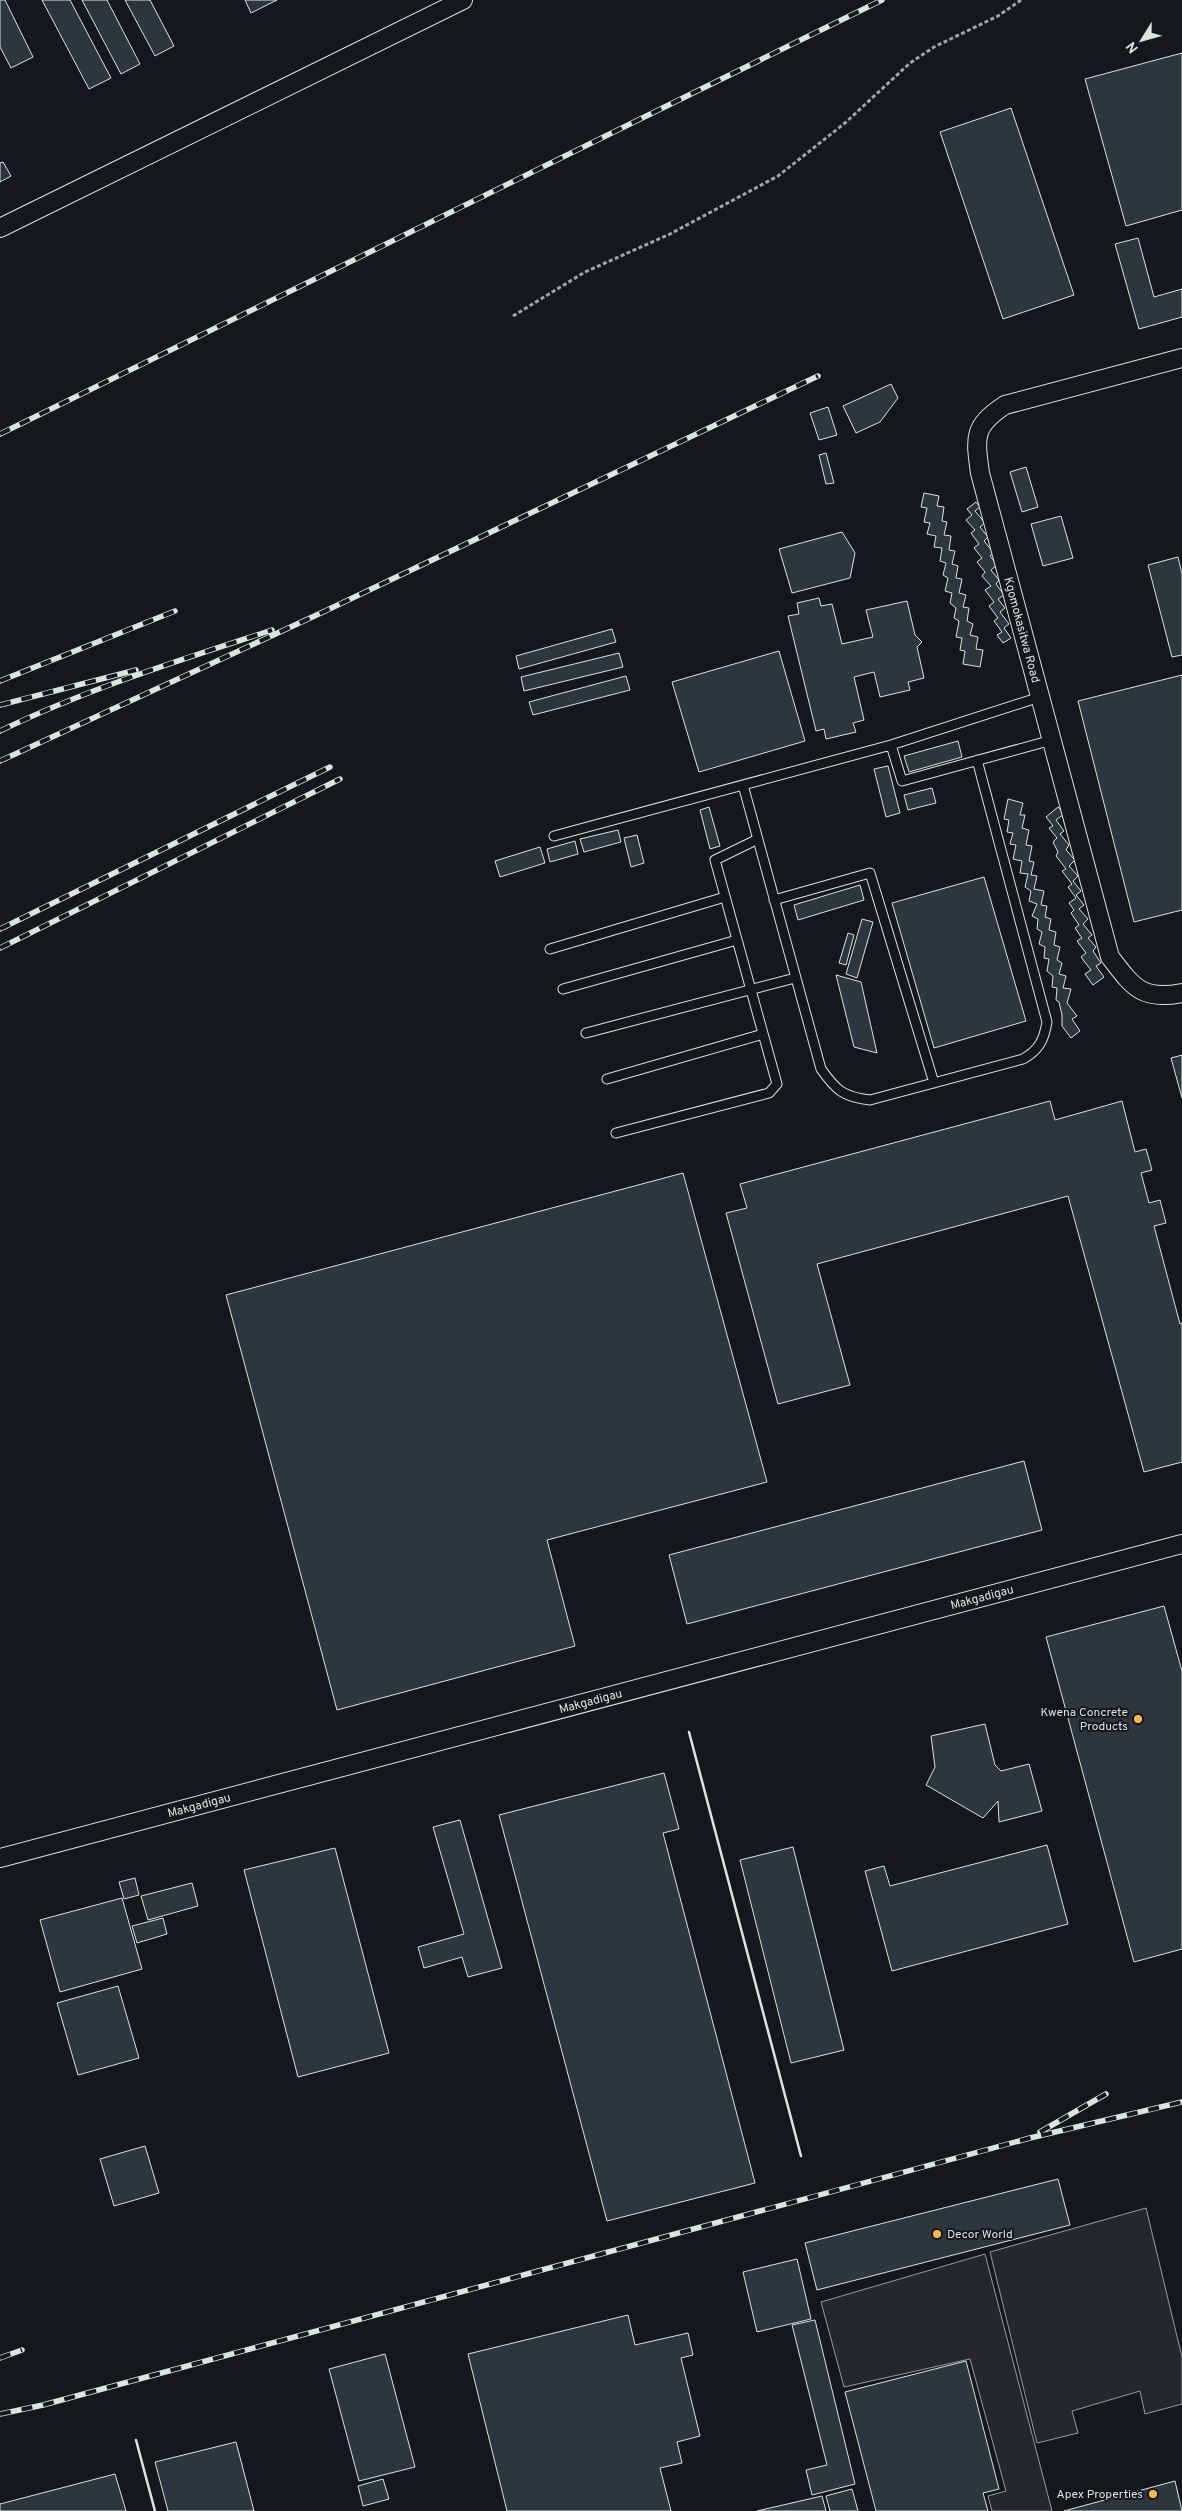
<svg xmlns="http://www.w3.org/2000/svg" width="1182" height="2511" font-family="Overpass,sans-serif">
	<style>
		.parking { fill: #24282b; stroke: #939e99 }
		.building { fill: #2c363c; stroke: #d8e6dc }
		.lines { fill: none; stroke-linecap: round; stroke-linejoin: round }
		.service-casing { stroke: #d8e6dc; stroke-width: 11 }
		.minor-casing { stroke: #d8e6dc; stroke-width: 20 }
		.path { stroke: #9da8a2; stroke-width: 3; stroke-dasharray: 4 2.5; stroke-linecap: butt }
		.service { stroke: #14181c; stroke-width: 9 }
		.minor { stroke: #14181c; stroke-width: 18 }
		.rail-casing { stroke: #d8e6dc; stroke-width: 5.5 }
		.rail { stroke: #14181c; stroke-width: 4; stroke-dasharray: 11; stroke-linecap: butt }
		.wall { stroke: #d8e6dc; stroke-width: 2.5 }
		.poi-dot { fill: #ffb74d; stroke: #14181c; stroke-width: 2 }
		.labels { text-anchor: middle; stroke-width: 4; stroke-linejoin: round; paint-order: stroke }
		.street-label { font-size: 12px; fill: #d8e6dc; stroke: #14181c }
		.poi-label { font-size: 12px; fill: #d8e6dc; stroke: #14181c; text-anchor: end }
	</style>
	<rect width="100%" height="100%" fill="#14181c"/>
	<path class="parking" d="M 1146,2208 L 1182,2357 L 1182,2404 L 1145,2414 L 1140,2391 L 1072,2411 L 1078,2433 L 1037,2443 L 990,2252 Z
		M 985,2254 L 1052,2511 L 992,2511 L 988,2496 L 1006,2491 L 970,2359 L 844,2387 L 821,2302 Z"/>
	<path class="building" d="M 0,0 L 5,0 L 33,57 L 11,68 L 0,47 Z
		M 42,0 L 70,0 L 111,78 L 89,89 Z
		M 82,0 L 107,0 L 140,64 L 121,74 Z
		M 125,0 L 150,0 L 174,46 L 155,56 Z
		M 245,0 L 277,0 L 251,13 Z
		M 1182,53 L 1182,210 L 1126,226 L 1085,79 Z
		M 1011,108 L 1074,295 L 1003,319 L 940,132 Z
		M 3,162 L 11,176 L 0,182 L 0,163 Z
		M 1138,238 L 1154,297 L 1182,289 L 1182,317 L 1139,329 L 1115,244 Z
		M 891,384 L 898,398 L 880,422 L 856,433 L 843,406 Z
		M 828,407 L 837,435 L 819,440 L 810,413 Z
		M 826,453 L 834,483 L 826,484 L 819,455 Z
		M 1026,467 L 1038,507 L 1022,512 L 1010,472 Z
		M 924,493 L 939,496 L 937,506 L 944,507 L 942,521 L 947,522 L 944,535 L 951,536 L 949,550 L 955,551 L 952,564 L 958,566 L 956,578 L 962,579 L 959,593 L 966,595 L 963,607 L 969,608 L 967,621 L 973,624 L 970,635 L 978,637 L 976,649 L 983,650 L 980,667 L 963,664 L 965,651 L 960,650 L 962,638 L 956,637 L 959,621 L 954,618 L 956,608 L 950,603 L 952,593 L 945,591 L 948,578 L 943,575 L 946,563 L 940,561 L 942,548 L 934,547 L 936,536 L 927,534 L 930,523 L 924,522 L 927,508 L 921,507 Z
		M 976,502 L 980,507 L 975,511 L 985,523 L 980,527 L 988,537 L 984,541 L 994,553 L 990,556 L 997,565 L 991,570 L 999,580 L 996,584 L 1004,595 L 998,599 L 1005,608 L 1000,612 L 1009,624 L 1004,628 L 1011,638 L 1003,643 L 997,635 L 1002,632 L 994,621 L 998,618 L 989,606 L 994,602 L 985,590 L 991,586 L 982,576 L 985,572 L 977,562 L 982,558 L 974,548 L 979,544 L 971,533 L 975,530 L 966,520 L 972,515 L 967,509 Z
		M 1061,516 L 1073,558 L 1043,566 L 1031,524 Z
		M 842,532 L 855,553 L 850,578 L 792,593 L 779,549 Z
		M 1178,557 L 1182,574 L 1182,655 L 1172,657 L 1148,565 Z
		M 819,598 L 821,606 L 832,604 L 842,644 L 873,637 L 866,610 L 907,601 L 915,635 L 922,642 L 917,647 L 924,678 L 908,682 L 910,690 L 880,697 L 874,672 L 854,677 L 864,720 L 853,723 L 856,732 L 826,739 L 824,729 L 816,731 L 788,616 L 799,614 L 797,603 Z
		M 612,629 L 616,642 L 519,669 L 516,656 Z
		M 779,651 L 805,741 L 699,772 L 672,682 Z
		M 619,653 L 623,667 L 524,691 L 521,677 Z
		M 1182,675 L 1182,910 L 1134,922 L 1078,701 Z
		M 626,676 L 630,690 L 533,715 L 529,702 Z
		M 958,741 L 962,757 L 909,772 L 904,756 Z
		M 888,766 L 900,813 L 886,817 L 874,769 Z
		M 932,788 L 936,803 L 908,810 L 904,795 Z
		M 1008,799 L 1023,803 L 1020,815 L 1025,815 L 1022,828 L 1029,830 L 1026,845 L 1032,846 L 1029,861 L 1034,862 L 1031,875 L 1037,876 L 1034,889 L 1044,891 L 1041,905 L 1047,906 L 1045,917 L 1051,919 L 1049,930 L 1056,932 L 1054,945 L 1060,947 L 1057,960 L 1062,963 L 1059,974 L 1066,976 L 1063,988 L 1071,989 L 1067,1003 L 1077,1016 L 1072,1019 L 1080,1031 L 1071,1038 L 1062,1026 L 1062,1015 L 1059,1002 L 1056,1000 L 1057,988 L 1052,987 L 1053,976 L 1047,971 L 1049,959 L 1044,958 L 1045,947 L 1039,944 L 1042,932 L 1037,929 L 1038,919 L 1032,916 L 1037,904 L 1029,901 L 1031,891 L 1025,887 L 1028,874 L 1020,873 L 1022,861 L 1013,859 L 1016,845 L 1010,844 L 1013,833 L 1007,832 L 1009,820 L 1004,819 Z
		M 709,807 L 720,846 L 710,849 L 700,810 Z
		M 1058,807 L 1064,814 L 1056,820 L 1064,831 L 1060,834 L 1069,845 L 1066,850 L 1075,860 L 1069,866 L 1078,876 L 1073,881 L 1081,891 L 1076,895 L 1084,905 L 1079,909 L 1088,919 L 1083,924 L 1092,935 L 1088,938 L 1096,947 L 1093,951 L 1101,963 L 1096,966 L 1104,977 L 1093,985 L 1085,974 L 1091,970 L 1081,957 L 1086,953 L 1077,941 L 1082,938 L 1075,928 L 1079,925 L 1071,913 L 1074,910 L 1069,903 L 1076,898 L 1068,887 L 1072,884 L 1062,871 L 1066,869 L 1056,856 L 1058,852 L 1053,842 L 1057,838 L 1049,828 L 1053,826 L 1046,817 Z
		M 618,830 L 621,842 L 584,852 L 580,839 Z
		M 637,835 L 644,863 L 631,867 L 624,838 Z
		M 575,841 L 578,854 L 550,862 L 547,849 Z
		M 540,847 L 545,863 L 500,877 L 495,861 Z
		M 984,877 L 1026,1021 L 934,1048 L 892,903 Z
		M 860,885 L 864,900 L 798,920 L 794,905 Z
		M 862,919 L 873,922 L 857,978 L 846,974 Z
		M 848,933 L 854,935 L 846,965 L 839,963 Z
		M 836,975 L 861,982 L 877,1053 L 854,1047 Z
		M 1182,1055 L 1182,1098 L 1171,1058 Z
		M 1050,1101 L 1055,1120 L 1122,1101 L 1135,1152 L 1146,1149 L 1152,1170 L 1141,1173 L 1149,1203 L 1160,1200 L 1166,1223 L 1154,1226 L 1180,1324 L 1182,1323 L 1182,1462 L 1144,1472 L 1068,1196 L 817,1264 L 850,1385 L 778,1404 L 726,1213 L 747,1208 L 740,1184 Z
		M 683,1173 L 767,1482 L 547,1540 L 575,1646 L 337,1710 L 226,1295 Z
		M 1024,1461 L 1042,1530 L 687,1624 L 669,1555 Z
		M 1164,1606 L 1182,1671 L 1182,1949 L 1134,1962 L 1046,1637 Z
		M 985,1724 L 995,1765 L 1001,1771 L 1029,1764 L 1042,1811 L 999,1822 L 998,1801 L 983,1818 L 926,1785 L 935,1767 L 931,1736 Z
		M 664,1773 L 679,1829 L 663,1833 L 755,2183 L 607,2221 L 499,1815 Z
		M 460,1820 L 502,1968 L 468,1977 L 462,1957 L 424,1968 L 418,1947 L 464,1934 L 433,1827 Z
		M 1047,1845 L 1068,1924 L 892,1971 L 865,1871 L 884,1866 L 890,1886 Z
		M 793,1847 L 844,2050 L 791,2063 L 740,1860 Z
		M 335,1848 L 389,2053 L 298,2077 L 244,1870 Z
		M 135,1878 L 139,1895 L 124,1899 L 119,1882 Z
		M 192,1883 L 198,1906 L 148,1920 L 141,1896 Z
		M 122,1898 L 142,1969 L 60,1992 L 40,1920 Z
		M 163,1918 L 167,1934 L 137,1943 L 132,1926 Z
		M 118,1986 L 139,2058 L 78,2075 L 57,2003 Z
		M 145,2146 L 159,2193 L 114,2206 L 100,2159 Z
		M 1058,2179 L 1070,2225 L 817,2290 L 805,2243 Z
		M 797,2259 L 811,2319 L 757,2332 L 743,2272 Z
		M 628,2315 L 635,2345 L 688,2333 L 693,2355 L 681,2358 L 700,2436 L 677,2442 L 682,2463 L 660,2468 L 671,2511 L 507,2511 L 468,2354 Z
		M 815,2320 L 855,2484 L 812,2495 L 806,2470 L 827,2465 L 792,2325 Z
		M 385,2354 L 415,2467 L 359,2481 L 329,2369 Z
		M 966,2361 L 999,2489 L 983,2493 L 988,2511 L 876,2511 L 845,2392 Z
		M 236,2442 L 254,2511 L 168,2511 L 155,2462 Z
		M 115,2474 L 126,2511 L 0,2511 L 0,2504 Z
		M 383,2479 L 389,2499 L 363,2506 L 358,2486 Z
		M 1175,2481 L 1182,2511 L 1064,2511 Z
		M 852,2489 L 858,2511 L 830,2511 L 826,2496 Z
		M 822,2496 L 826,2511 L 757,2511 Z"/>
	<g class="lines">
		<defs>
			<path id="service" d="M 891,745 L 902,781 L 1052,740
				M 743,785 L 821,1069 C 836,1090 843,1097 870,1100 L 1023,1059 C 1039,1050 1044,1040 1047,1022 L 977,760
				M 554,836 L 891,745 L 1040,697
				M 774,900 L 870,873 L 934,1083
				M 550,949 L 725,897
				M 563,989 L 737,940
				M 586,1033 L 795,978
				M 607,1079 L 763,1034
				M 616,1133 L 769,1093 L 777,1084 L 715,860 L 758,839"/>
			<g id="minor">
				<path d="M 0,228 L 463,0"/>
				<path id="s1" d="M 1182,358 L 1005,405 C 973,426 975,437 980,473 L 1110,957 C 1133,987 1142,1001 1182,993"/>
				<path id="s2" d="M 0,1858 L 1182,1544"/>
			</g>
		</defs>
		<use href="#service" class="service-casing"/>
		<use href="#minor" class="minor-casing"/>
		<path class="path" d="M 513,316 L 585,272 L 670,234 L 778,176 L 845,123 L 910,63 L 934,47 L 998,16 L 1021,0"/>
		<use href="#service" class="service"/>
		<use href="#minor" class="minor"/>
		<defs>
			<path id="rail" d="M 0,434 L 882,0
				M 0,681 L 175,611
				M 0,705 L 136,670
				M 0,731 C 87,689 180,660 272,630
				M 0,761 L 321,613 L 818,376
				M 0,929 L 330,767
				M 0,948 L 340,779
				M 1040,2132 L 1106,2094
				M 0,2358 L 22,2350
				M 0,2414 L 43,2405 L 1030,2138 L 1182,2102"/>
		</defs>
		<use href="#rail" class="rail-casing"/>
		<use href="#rail" class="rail"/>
		<path class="wall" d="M 689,1732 L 801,2156
			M 136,2440 L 155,2511"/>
	</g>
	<g class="poi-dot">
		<circle cx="1138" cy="1719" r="5"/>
		<circle cx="937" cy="2234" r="5"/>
		<circle cx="1153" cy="2494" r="5"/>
	</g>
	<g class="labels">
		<g class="street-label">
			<text dy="4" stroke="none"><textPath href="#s1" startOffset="425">Kgomokasitwa Road</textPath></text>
			<text dy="4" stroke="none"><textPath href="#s2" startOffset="1016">Makgadigau</textPath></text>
			<text dy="4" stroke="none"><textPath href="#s2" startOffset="611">Makgadigau</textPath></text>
			<text dy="4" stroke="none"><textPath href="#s2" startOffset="206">Makgadigau</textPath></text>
		</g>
		<g class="poi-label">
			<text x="1128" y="1716">Kwena Concrete<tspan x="1128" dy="14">Products</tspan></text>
			<text x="947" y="2238" text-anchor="start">Decor World</text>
			<text x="1143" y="2498">Apex Properties</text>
		</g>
	</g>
	<g transform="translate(1142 40) rotate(233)" stroke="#14181c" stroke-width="4" paint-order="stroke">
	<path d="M0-4L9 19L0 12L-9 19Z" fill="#d8e6dc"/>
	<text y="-8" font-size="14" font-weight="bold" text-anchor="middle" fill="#d8e6dc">N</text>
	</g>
</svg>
